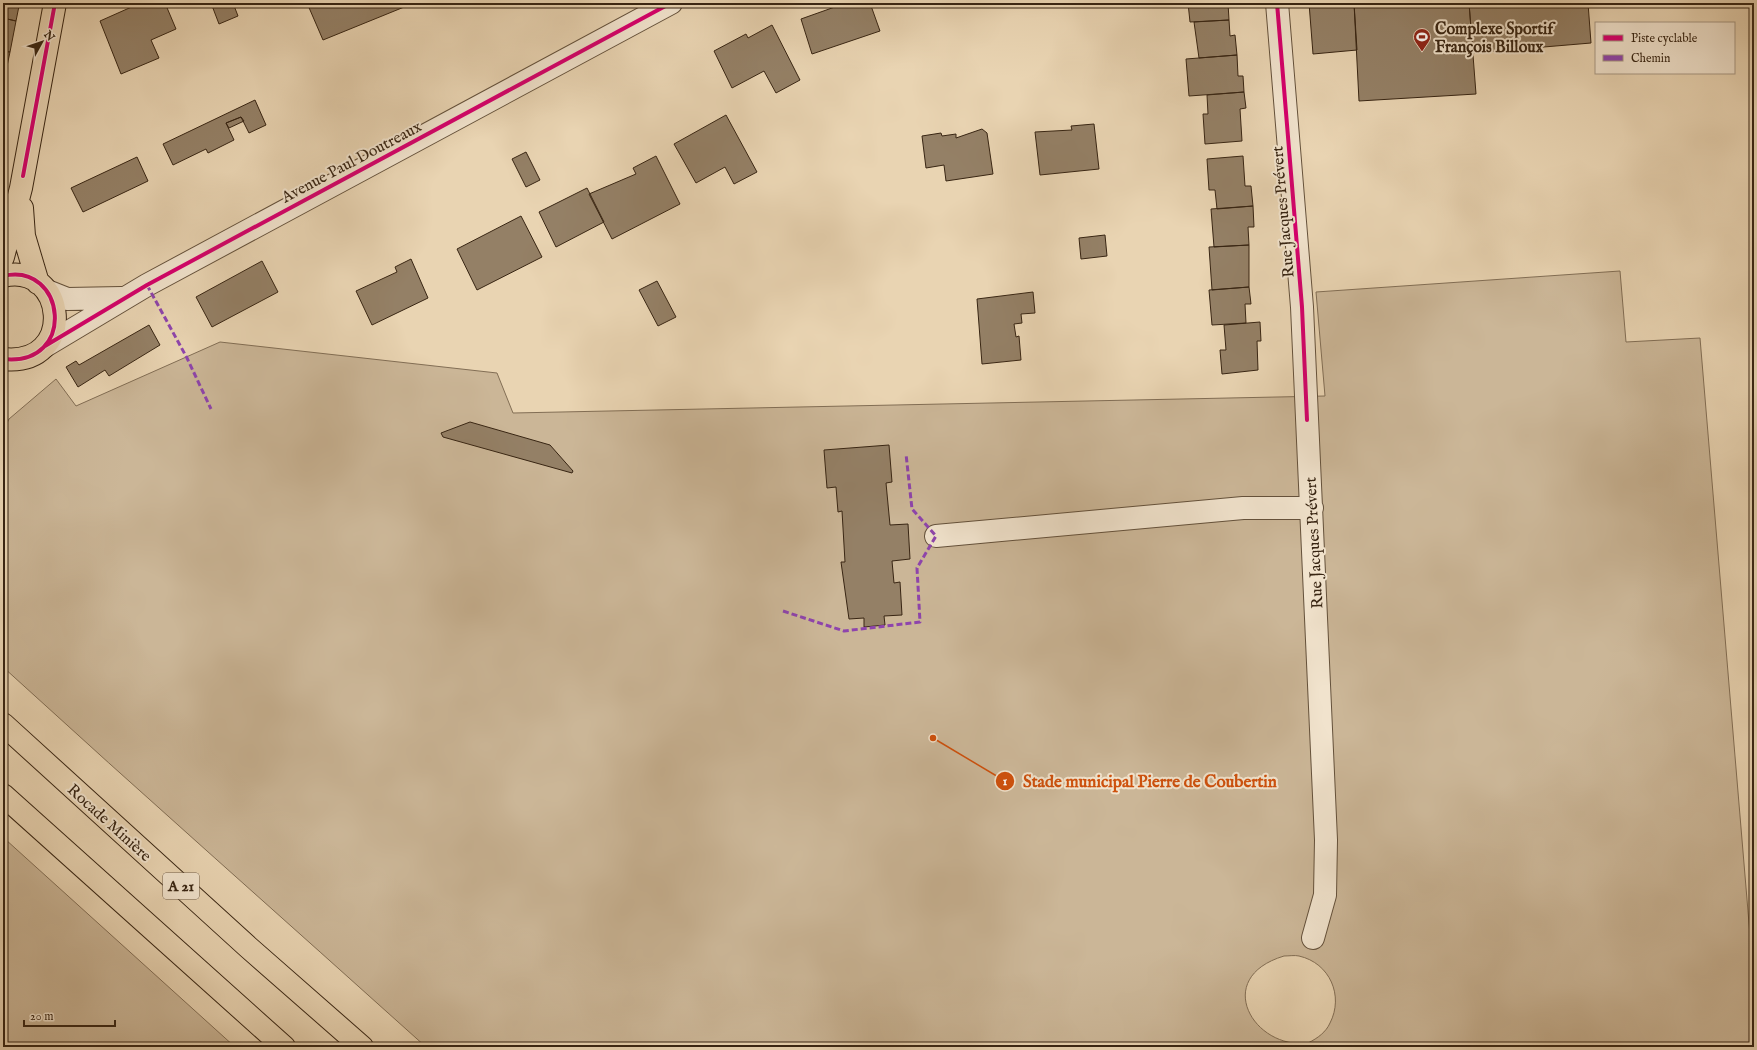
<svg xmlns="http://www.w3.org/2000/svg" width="1757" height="1050" font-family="'IM FELL English',serif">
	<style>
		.green { fill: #cbb697; stroke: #826e55; fill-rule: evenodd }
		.building { fill: #948066; stroke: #382513 }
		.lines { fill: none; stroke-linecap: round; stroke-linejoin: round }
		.minor-casing { stroke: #64513b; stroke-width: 24 }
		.major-casing { stroke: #382513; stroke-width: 24 }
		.highway-casing { stroke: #382513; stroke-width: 24 }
		.minor { stroke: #f1e3cd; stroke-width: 22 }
		.major { stroke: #e9d4b2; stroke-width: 22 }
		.highway { stroke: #e9d4b2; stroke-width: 22 }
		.quiet { stroke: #8e44ad; stroke-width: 3; stroke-dasharray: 6 3; stroke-linecap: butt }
		.cycleway-casing { stroke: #f1e3cd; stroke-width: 6 }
		.cycleway { stroke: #d6006c; stroke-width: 4 }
		.labels { text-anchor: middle; stroke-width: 4; stroke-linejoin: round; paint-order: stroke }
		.shield { fill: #f1e3cd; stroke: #705e4b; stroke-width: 1 }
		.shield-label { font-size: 15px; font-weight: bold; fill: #382513 }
		.poi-label { font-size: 16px; font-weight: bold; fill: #382513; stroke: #f1e3cd; text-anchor: start }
		.street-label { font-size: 16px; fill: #382513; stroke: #f1e3cd }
		.leader { fill: none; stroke: #ce510d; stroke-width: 1.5 }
		.callout-dot { fill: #ce510d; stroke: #f1e3cd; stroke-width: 1.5 }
		.mark-label { font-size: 12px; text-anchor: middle; font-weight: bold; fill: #fff }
		.callout-label { font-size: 17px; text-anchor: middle; font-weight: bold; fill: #ce510d; stroke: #f1e3cd; stroke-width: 4; stroke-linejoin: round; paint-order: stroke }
	</style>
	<rect width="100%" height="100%" fill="#e9d4b2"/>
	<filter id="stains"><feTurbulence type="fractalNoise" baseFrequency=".005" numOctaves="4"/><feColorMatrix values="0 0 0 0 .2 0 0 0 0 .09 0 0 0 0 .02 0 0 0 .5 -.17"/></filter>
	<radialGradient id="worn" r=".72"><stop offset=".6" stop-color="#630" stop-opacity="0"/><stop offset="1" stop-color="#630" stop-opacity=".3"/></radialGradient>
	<path class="green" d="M 1620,271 L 1626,342 L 1700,338 L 1754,983 L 1754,1047 L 426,1047 C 285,920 143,795 3,667 L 3,431 L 9,419 L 56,379 L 76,406 L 220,342 L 497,373 L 513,413 L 1325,396 L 1316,292 ZM 1284,956 C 1289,956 1295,955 1299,956 C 1330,963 1344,996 1330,1023 C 1326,1032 1318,1038 1308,1043 C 1254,1050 1211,978 1284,956 Z
		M 3,837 L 5,839 L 235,1047 L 3,1047 Z"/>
	<path class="building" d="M 3,3 L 19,6 L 16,21 L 3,18 Z
		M 165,3 L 176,29 L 151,40 L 159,58 L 121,74 L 100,21 L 136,5 L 137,3 Z
		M 211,3 L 233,3 L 238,16 L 219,24 Z
		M 307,3 L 414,3 L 323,40 Z
		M 846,3 L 870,3 L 880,31 L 812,54 L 801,19 Z
		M 1188,3 L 1228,3 L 1229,20 L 1190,22 Z
		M 1309,3 L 1354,3 L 1357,50 L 1313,54 Z
		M 1354,3 L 1469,3 L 1476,94 L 1359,101 Z
		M 1469,3 L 1588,3 L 1591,43 L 1473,53 Z
		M 3,18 L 16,21 L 10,52 L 3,51 Z
		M 1229,20 L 1230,36 L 1235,35 L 1237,55 L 1199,58 L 1194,22 Z
		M 772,25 L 800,80 L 776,93 L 764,71 L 732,88 L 714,51 L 746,34 L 748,38 Z
		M 3,51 L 10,52 L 3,85 Z
		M 1237,55 L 1238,76 L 1243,76 L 1244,92 L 1189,96 L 1186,59 Z
		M 1244,92 L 1246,108 L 1240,109 L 1242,141 L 1205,144 L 1203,114 L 1208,114 L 1207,95 Z
		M 255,100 L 266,125 L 249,133 L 241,117 L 226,123 L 234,140 L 208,153 L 206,149 L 173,165 L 163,144 Z
		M 726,115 L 757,172 L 734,184 L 725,167 L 696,183 L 674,144 Z
		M 241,117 L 244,121 L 229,128 L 226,123 Z
		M 1094,124 L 1099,169 L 1040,175 L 1035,132 L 1072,130 L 1071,126 Z
		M 982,129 L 987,133 L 993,174 L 946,181 L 944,165 L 926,168 L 922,136 L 941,133 L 942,136 L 956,134 L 956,138 Z
		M 526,152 L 540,180 L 526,187 L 512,159 Z
		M 656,156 L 680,204 L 612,239 L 589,194 L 636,174 L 633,168 Z
		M 1243,156 L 1245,186 L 1251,186 L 1253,206 L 1217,209 L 1215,190 L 1209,190 L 1207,159 Z
		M 137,157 L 148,181 L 83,212 L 71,188 Z
		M 587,188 L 604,222 L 556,247 L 539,212 Z
		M 1253,206 L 1254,227 L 1248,227 L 1249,245 L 1214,247 L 1211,209 Z
		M 521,216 L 542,257 L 477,290 L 457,249 Z
		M 1105,235 L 1107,256 L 1081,259 L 1079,238 Z
		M 1249,245 L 1249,287 L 1212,290 L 1209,247 Z
		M 411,259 L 428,298 L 372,325 L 356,291 L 397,272 L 395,267 Z
		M 262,261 L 278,292 L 212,327 L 196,297 Z
		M 657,281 L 676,317 L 658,326 L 639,290 Z
		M 1249,287 L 1251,304 L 1245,304 L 1246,323 L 1212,325 L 1209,290 Z
		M 1033,292 L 1035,313 L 1021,314 L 1022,323 L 1014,324 L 1016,337 L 1019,336 L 1021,360 L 982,364 L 977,299 Z
		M 1260,322 L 1261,341 L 1257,341 L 1258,370 L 1222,374 L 1220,350 L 1226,350 L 1224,325 Z
		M 149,325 L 160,345 L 109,376 L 105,370 L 78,387 L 66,367 L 76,361 L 79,365 Z
		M 470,422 L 550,445 L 573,471 L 572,473 L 443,437 L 441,433 Z
		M 889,445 L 892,482 L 886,483 L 890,525 L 908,524 L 910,559 L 892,561 L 894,583 L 900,582 L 902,615 L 884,616 L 885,625 L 864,627 L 864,618 L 849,619 L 841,562 L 845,562 L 842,511 L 838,512 L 836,487 L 827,488 L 824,450 Z"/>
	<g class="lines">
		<defs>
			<path id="minor" d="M 1277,3 L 1302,307 L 1326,840 L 1325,895 L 1313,938
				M 47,291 L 67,299 L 122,298
				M 45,346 L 147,285 L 671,3
				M 936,536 L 1243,508 L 1312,508"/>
			<path id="major" d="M 22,208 L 24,236 L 38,283
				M 3,257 L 21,188 L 55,3
				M 3,276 C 66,261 78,367 3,359"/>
			<path id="highway" d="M 3,724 L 248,947 L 362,1047
				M 3,795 L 284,1047"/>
		</defs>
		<use href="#minor" class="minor-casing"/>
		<use href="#major" class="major-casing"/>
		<use href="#highway" class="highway-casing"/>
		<use href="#minor" class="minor"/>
		<use href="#major" class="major"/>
		<use href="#highway" class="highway"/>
		<path class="quiet" d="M 147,285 L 187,358 L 211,409
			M 783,611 L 844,631 L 920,622 L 917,568 L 936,536 L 912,509 L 906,454"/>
		<defs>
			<path id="cycleway" d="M 1277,3 L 1302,307 L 1307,420
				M 23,176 L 55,3
				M 3,276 C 66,261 78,367 3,359
				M 45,346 L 147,285 L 671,3"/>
		</defs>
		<use href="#cycleway" class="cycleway-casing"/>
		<use href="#cycleway" class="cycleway"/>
	</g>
	<defs>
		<symbol id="stadium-pin" viewBox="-11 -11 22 30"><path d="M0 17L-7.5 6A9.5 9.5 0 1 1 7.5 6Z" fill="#8f2418" stroke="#f1e3cd"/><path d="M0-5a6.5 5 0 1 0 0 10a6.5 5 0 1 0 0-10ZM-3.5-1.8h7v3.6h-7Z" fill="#fff"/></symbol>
	</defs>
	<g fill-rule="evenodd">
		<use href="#stadium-pin" x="1412" y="27" width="20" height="27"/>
	</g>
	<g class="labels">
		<rect class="shield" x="163" y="873" width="36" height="26" rx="3"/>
		<g class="shield-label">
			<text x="181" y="891">A 21</text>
		</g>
		<g class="poi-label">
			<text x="1435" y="34">Complexe Sportif<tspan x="1435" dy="18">François Billoux</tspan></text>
		</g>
		<g class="street-label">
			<text transform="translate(351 161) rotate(-28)" y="6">Avenue Paul Doutreaux</text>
			<text transform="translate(1282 212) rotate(-95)" y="6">Rue Jacques Prévert</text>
			<text transform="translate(1313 543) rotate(-93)" y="6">Rue Jacques Prévert</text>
			<text transform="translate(110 822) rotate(42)" y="6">Rocade Minière</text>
		</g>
	</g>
	<path class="leader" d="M933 738L1005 781"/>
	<g class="callout-dot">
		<circle cx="933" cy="738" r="4"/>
		<circle cx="1005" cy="781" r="10"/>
	</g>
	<g class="mark-label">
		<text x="1005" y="785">1</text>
	</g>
	<g class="callout-label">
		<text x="1150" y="787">Stade municipal Pierre de Coubertin</text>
	</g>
	<rect width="1757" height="1050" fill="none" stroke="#e9d4b2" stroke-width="16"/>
	<rect x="4" y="4" width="1749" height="1042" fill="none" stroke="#382513" stroke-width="2"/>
	<rect x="8" y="8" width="1741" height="1034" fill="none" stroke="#382513"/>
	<rect x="1595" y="22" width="140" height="52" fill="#f1e3cd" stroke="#a79783"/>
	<rect x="1603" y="35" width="20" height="6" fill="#d6006c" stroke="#a79783"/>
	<text x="1631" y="42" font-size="12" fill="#382513">Piste cyclable</text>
	<rect x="1603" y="55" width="20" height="6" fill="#8e44ad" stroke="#a79783"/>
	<text x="1631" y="62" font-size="12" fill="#382513">Chemin</text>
	<g transform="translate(42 42) rotate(50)" stroke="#f1e3cd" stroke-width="3" paint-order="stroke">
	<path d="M0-3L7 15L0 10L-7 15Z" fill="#382513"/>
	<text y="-6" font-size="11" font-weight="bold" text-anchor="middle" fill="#382513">N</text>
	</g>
	<path d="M24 1020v6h91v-6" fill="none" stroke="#382513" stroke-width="2"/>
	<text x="30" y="1020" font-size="12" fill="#382513" stroke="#f1e3cd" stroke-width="3" paint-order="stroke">20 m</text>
	<rect width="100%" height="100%" filter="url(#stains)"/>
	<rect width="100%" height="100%" fill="url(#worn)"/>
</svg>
